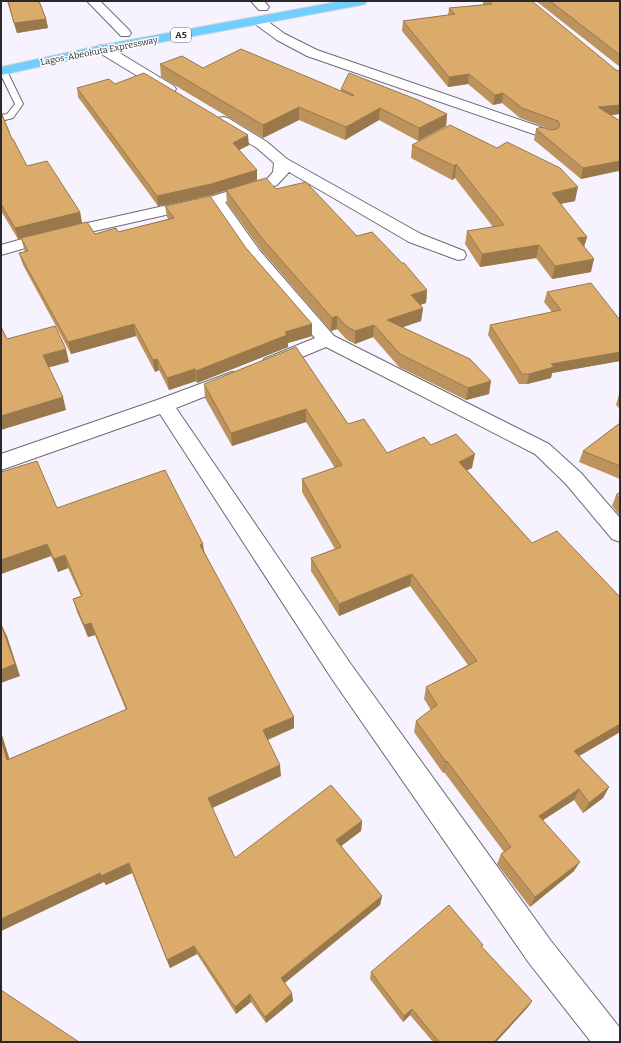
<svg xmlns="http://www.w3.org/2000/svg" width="621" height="1043" font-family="Bitter,serif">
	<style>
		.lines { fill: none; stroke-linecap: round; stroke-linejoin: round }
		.service-casing { stroke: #6d6a74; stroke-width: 2 }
		.minor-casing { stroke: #6d6a74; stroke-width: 2 }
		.trunk-casing { stroke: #d4d4d5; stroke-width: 2 }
		.service { fill: #fff; fill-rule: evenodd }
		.minor { fill: #fff; fill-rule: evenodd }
		.trunk { fill: #70cffe; fill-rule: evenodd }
		.wall { fill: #bc935d }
		.shaded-wall { fill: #99784c }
		.building { fill: #dbab6c; stroke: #99784c }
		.labels { text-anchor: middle; stroke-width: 3; stroke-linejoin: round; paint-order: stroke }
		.shield { fill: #fff; stroke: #69686b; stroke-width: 1 }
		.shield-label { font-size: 9px; font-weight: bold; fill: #29282c }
		.far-street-label { font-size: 9px; fill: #29282c; stroke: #fff }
	</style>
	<rect width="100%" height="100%" fill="#f6f3fe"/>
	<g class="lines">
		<defs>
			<path id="service" d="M 1,69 L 6,69 L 7,71 L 23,104 L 13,118 L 1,121 L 1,115 L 7,114 L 15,104 L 1,75 Z"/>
			<path id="minor" d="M 87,1 L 100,1 L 129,30 L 131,33 L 129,36 L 121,36 Z
				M 251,1 L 264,1 L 269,7 L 267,10 L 259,10 Z
				M 259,17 L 263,18 L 285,34 L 317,50 L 555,132 L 557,135 L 555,138 L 550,139 L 545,138 L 307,56 L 277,40 L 255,24 L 253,21 L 255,18 Z
				M 103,45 L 108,46 L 174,86 L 176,89 L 174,92 L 169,93 L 164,92 L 98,52 L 97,49 L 98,46 Z
				M 223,117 L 228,118 L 267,142 L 287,159 L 421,234 L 464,251 L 466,255 L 464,259 L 458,260 L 409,242 L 289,172 L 277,185 L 225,202 L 260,251 L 334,336 L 549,444 L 581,473 L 620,518 L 620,542 L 612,539 L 566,484 L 535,454 L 326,347 L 278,367 L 271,369 L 264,367 L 262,363 L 264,359 L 315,338 L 248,259 L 208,200 L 210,197 L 267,179 L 273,172 L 274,163 L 257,148 L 218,124 L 216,121 L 218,118 Z
				M 195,199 L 201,201 L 203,204 L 201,207 L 50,241 L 1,255 L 1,245 L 47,232 Z
				M 232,372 L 239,373 L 242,378 L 239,383 L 176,408 L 350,663 L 551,941 L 620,1028 L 620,1042 L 591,1042 L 529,963 L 332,679 L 160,414 L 1,470 L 1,454 L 157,400 Z"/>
			<path id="trunk" d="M 342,1 L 367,1 L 365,4 L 361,5 L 103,53 L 1,75 L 1,67 L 103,45 Z"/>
		</defs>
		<use href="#service" class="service-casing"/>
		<use href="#minor" class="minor-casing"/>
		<use href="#trunk" class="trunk-casing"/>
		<use href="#service" class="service"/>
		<use href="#minor" class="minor"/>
		<use href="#trunk" class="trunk"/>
	</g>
	<path class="wall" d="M 7,1 L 39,1 L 46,19 L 48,28 L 17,33 Z
		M 483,1 L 489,1 L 616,70 L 620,71 L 620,114 L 611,115 L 620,121 L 620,173 L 618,171 L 581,179 L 534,140 L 536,129 L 553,130 L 520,118 L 502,103 L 493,105 L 468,84 L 448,87 L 402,31 L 403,21 L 448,15 L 449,8 L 483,5 Z
		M 536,1 L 620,1 L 620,67 Z
		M 160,64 L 203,68 L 341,91 L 341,89 L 447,114 L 446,126 L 418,141 L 379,120 L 345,140 L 299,120 L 263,138 L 161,77 Z
		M 115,84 L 249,145 L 239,150 L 257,170 L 257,180 L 276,189 L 357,236 L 427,290 L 426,303 L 420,305 L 423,308 L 421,321 L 402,327 L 489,394 L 466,400 L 399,367 L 373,337 L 355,344 L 346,339 L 337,329 L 331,331 L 261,250 L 227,203 L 226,190 L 253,182 L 212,195 L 158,206 L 78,97 L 77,88 Z
		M 1,112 L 12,139 L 27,166 L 80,212 L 82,223 L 18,239 L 1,211 Z
		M 412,145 L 575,201 L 560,204 L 587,237 L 584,247 L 591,272 L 552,279 L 536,258 L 480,267 L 465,244 L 467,231 L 493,227 L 455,178 L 452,180 L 411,158 Z
		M 165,206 L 246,248 L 312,324 L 312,336 L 288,343 L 288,347 L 197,383 L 196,381 L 169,390 L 159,370 L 155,372 L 136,336 L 71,354 L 23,265 L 19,253 L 25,252 L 21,238 L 118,232 L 168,219 L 167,217 Z
		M 547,292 L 620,320 L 620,361 L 552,373 L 551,378 L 527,384 L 519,384 L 488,335 L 490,325 L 552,312 L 544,302 Z
		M 296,347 L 348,424 L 387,453 L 431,445 L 472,468 L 467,470 L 532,543 L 620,597 L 620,732 L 579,756 L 609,787 L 603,798 L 583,813 L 574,800 L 543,820 L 574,871 L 530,907 L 497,864 L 501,854 L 504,852 L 444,772 L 443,773 L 414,732 L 416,721 L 431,710 L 424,699 L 426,687 L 468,665 L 410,586 L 339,616 L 311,571 L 311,558 L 335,549 L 302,492 L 302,479 L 335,468 L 306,422 L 232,446 L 205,398 L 204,384 Z
		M 619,394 L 620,394 L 620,409 L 616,405 Z
		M 620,423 L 620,479 L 579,462 L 583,451 Z
		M 1,472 L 57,508 L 204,551 L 294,728 L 268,740 L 281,776 L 212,808 L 235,858 L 362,821 L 361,831 L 341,846 L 382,896 L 380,905 L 285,983 L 293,1001 L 266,1023 L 251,1002 L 236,1014 L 197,954 L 170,968 L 132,873 L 106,885 L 104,882 L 1,931 L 1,732 L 9,759 L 126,710 L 95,635 L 88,637 L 77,612 L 73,599 L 81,596 L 68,568 L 58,572 L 51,556 L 1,574 Z
		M 620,492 L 620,516 L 612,506 L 616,495 Z
		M 483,945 L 482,947 L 532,1001 L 528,1007 L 496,1042 L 433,1042 L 410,1015 L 403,1022 L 370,979 L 371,972 Z"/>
	<path class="shaded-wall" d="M 46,19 L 48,28 L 17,33 L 14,23 Z
		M 469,74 L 468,84 L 448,87 L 449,77 Z
		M 503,93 L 502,103 L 493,105 L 495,95 Z
		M 620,105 L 620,114 L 596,117 L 598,107 Z
		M 299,107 L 299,120 L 263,138 L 263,125 Z
		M 380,108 L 379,120 L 345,140 L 346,127 Z
		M 447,114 L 446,126 L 418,141 L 419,128 Z
		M 248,135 L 249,145 L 233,153 L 233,143 Z
		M 620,161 L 620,165 L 618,171 L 581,179 L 583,168 Z
		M 456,164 L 455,178 L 452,180 L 454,166 Z
		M 257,170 L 257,180 L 212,195 L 158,206 L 157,196 Z
		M 578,187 L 575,201 L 549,206 L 552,193 Z
		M 80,212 L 82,223 L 18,239 L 15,228 Z
		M 587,237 L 583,250 L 577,238 Z
		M 539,245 L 536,258 L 480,267 L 482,254 Z
		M 594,259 L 591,272 L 552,279 L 555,266 Z
		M 427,290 L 426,303 L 410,308 L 411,295 Z
		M 423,308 L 421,321 L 386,333 L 387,320 Z
		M 337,316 L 337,329 L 331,331 L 332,318 Z
		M 134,324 L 136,336 L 71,354 L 68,342 Z
		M 312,324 L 312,336 L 288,343 L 288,347 L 197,383 L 196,371 L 285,332 Z
		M 374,325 L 373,337 L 355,344 L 355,331 Z
		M 66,349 L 69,362 L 47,368 L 43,355 Z
		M 620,352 L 620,361 L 552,373 L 551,378 L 527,384 L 529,374 L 551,364 Z
		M 157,359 L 159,370 L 155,372 L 153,360 Z
		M 195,369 L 196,381 L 169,390 L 167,378 Z
		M 491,381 L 489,394 L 466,400 L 468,388 Z
		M 63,397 L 66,410 L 1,430 L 1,416 Z
		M 306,409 L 306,422 L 232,446 L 231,433 Z
		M 475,454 L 472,468 L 457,475 L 459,462 Z
		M 47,544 L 51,556 L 1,574 L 1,560 Z
		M 203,544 L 205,556 L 200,545 Z
		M 65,555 L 68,568 L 58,572 L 54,559 Z
		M 412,574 L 410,586 L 339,616 L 339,604 Z
		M 91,623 L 95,635 L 88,637 L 84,625 Z
		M 1,624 L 7,636 L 20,676 L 1,683 Z
		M 294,717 L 294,728 L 264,741 L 263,730 Z
		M 620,724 L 620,732 L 569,762 L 574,751 Z
		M 1,732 L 13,770 L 7,760 L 1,740 Z
		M 447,761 L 444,772 L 443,773 L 446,762 Z
		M 280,765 L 281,776 L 210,809 L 208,798 Z
		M 609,787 L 603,798 L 583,813 L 589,803 Z
		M 579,789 L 574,800 L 534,826 L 539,816 Z
		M 362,821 L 361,831 L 336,850 L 336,840 Z
		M 580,862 L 574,871 L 530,907 L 535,897 Z
		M 129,863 L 132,873 L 106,885 L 104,882 L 1,931 L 1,919 L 100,873 Z
		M 382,896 L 380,905 L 282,985 L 281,978 Z
		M 194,946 L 197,954 L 170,968 L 167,960 Z
		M 292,993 L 293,1001 L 266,1023 L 265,1017 Z
		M 250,994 L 251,1002 L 236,1014 L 235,1007 Z
		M 532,1001 L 528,1007 L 496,1042 L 494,1042 Z
		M 412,1009 L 410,1015 L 403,1022 L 404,1016 Z"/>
	<path class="building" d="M 8,1 L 39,1 L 46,19 L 14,23 Z
		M 489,1 L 532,1 L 616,70 L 620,71 L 620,105 L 598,107 L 620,121 L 620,161 L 583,168 L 536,129 L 541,127 L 552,130 L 557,129 L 560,126 L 558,121 L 522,108 L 503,93 L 495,95 L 469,74 L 449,77 L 403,21 L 455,14 L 449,8 L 492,4 Z
		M 550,1 L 620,1 L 620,55 Z
		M 241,49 L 353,96 L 354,95 L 341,89 L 349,73 L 418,100 L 447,114 L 419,128 L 380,108 L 346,127 L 299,107 L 263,125 L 160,64 L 182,56 L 203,68 Z
		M 144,73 L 248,135 L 233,143 L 257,170 L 211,184 L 157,196 L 77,88 L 109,79 L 115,84 Z
		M 1,112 L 12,139 L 13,139 L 27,166 L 47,161 L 80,212 L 15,228 L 1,204 Z
		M 450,125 L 497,148 L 507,142 L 560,168 L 578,187 L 552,193 L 587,237 L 577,238 L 594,259 L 555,266 L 539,245 L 482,254 L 467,231 L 504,225 L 456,164 L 454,166 L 412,145 Z
		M 266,178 L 276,189 L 306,182 L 357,236 L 372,232 L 402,263 L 404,263 L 427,290 L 411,295 L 423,308 L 387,320 L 470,359 L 491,381 L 468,388 L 400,354 L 374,325 L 355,331 L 346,326 L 337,316 L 332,318 L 261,237 L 226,190 Z
		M 210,196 L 246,248 L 312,324 L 285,332 L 287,335 L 196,371 L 195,369 L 167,378 L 157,359 L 153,360 L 134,324 L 68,342 L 19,253 L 28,251 L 21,238 L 87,222 L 95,234 L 116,228 L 118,232 L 174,218 L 165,206 Z
		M 591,283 L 620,320 L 620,352 L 551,364 L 554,367 L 529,374 L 522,374 L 490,325 L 561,310 L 547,292 Z
		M 55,326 L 66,349 L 43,355 L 63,397 L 1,416 L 1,327 L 7,339 Z
		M 296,347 L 348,424 L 364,419 L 387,453 L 424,437 L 431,445 L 456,434 L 475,454 L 459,462 L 532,543 L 557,531 L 620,597 L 620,724 L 574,751 L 609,787 L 589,803 L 579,789 L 539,816 L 580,862 L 535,897 L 501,854 L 511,847 L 447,761 L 446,762 L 416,721 L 437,705 L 426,687 L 477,661 L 412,574 L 339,604 L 311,558 L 341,547 L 302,479 L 342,465 L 306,409 L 231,433 L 204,384 Z
		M 620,423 L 620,466 L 583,451 Z
		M 37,461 L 57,508 L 165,470 L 203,544 L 200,545 L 294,717 L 263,730 L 280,765 L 208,798 L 235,858 L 331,785 L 362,821 L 336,840 L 382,896 L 281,978 L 292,993 L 265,1017 L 250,994 L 235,1007 L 194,946 L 167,960 L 129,863 L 101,876 L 100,873 L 1,919 L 1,740 L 7,760 L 127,709 L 91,623 L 84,625 L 73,599 L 82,596 L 65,555 L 54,559 L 47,544 L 1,560 L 1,472 Z
		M 620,492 L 620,500 L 616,495 Z
		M 1,624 L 15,664 L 1,670 Z
		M 449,905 L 483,945 L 481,946 L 532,1001 L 494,1042 L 439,1042 L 412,1009 L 404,1016 L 371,972 Z
		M 1,990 L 79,1042 L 1,1042 Z"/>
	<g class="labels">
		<rect class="shield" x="171" y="28" width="20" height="14" rx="3"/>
		<g class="shield-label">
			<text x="181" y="38">A5</text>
		</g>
		<g class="far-street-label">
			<text transform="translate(99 51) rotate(-11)" y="3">Lagos-Abeokuta Expressway</text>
		</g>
	</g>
	<rect width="621" height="1043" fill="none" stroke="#29282c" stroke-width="4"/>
</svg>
